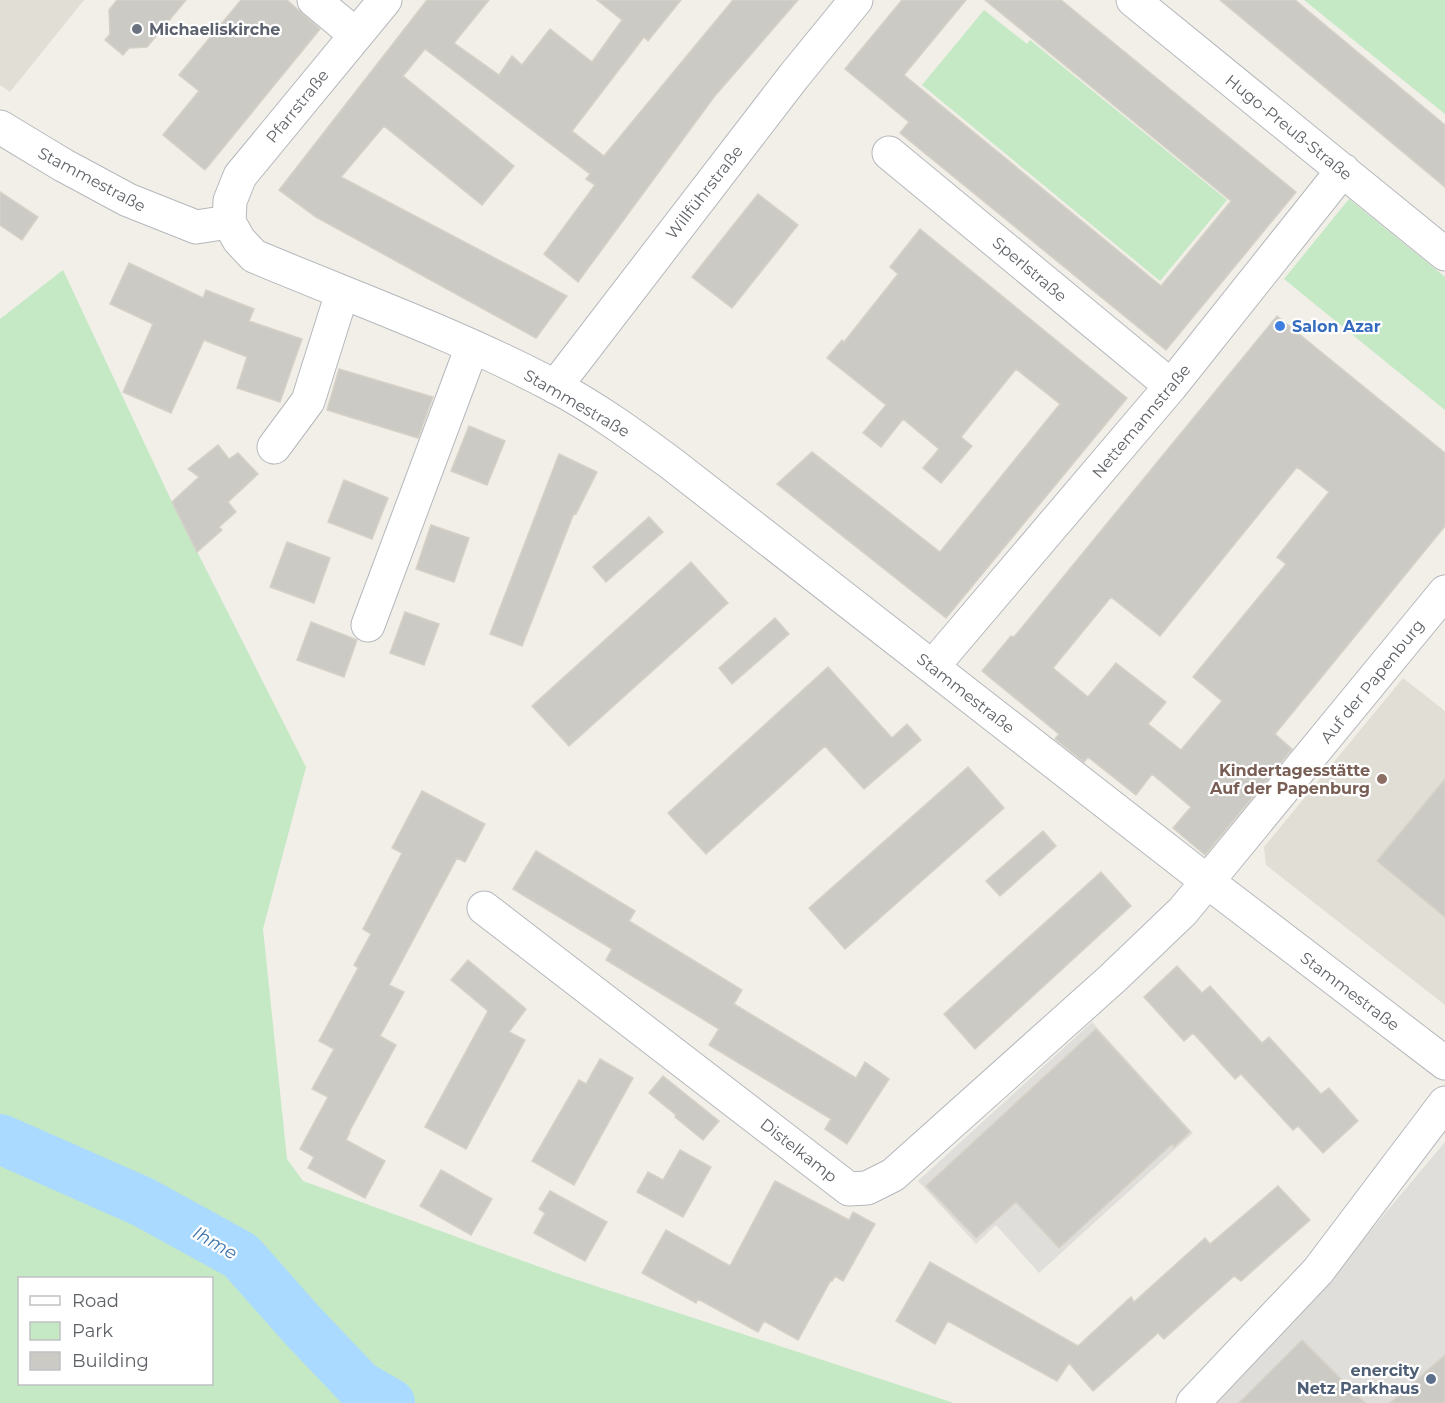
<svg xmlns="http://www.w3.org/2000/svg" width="1445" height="1403" font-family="Montserrat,sans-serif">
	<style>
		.industrial { fill: #e0deda }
		.education { fill: #e1ded6 }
		.green { fill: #c5e8c5; fill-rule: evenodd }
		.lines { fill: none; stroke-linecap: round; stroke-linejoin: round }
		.river { stroke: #aadaff; stroke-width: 50 }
		.building { fill: #cccac5; stroke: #d6d1c6; stroke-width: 1.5; fill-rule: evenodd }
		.minor-casing { stroke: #b5b8bc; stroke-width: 35 }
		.minor { stroke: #fff; stroke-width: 33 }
		.worship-dot { fill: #6b7280; stroke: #fff; stroke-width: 2 }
		.shop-dot { fill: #3f7fe0; stroke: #fff; stroke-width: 2 }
		.education-dot { fill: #8d6e63; stroke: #fff; stroke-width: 2 }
		.service-dot { fill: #5c6f8a; stroke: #fff; stroke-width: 2 }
		.labels { text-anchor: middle; stroke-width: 4.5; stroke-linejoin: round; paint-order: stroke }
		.worship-label { font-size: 16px; font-weight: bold; fill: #5b616d; stroke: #fff; text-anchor: start }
		.street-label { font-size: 16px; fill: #5f6368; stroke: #fff }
		.shop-label { font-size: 16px; font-weight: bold; fill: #366cbe; stroke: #fff; text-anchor: start }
		.education-label { font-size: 16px; font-weight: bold; fill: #785e54; stroke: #fff; text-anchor: end }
		.service-label { font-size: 16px; font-weight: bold; fill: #4e5e75; stroke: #fff; text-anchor: end }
		.water-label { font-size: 18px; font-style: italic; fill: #4174aa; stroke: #fff }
	</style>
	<rect width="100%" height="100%" fill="#f1efe8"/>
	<path class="industrial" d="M 1092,1022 L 1193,1133 L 1039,1273 L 996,1225 L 976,1244 L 918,1181 Z
		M 1445,1142 L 1445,1403 L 1211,1403 L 1330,1279 Z"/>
	<path class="education" d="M 0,0 L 84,0 L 10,92 L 0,85 Z
		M 1403,678 L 1445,711 L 1445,1005 L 1266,865 L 1264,847 Z"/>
	<path class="green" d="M 1304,0 L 1445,0 L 1445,114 Z
		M 984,10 L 1027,44 L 1030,40 L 1227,200 L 1160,281 L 922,85 Z
		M 1349,199 L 1445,277 L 1445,410 L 1284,279 Z
		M 63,270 L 172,502 L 306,767 L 263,929 L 287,1159 L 303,1181 L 562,1275 L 954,1403 L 0,1403 L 0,319 ZM 20,1278 L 212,1278 L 212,1384 L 20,1384 Z"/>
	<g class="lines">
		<path class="river" d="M 0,1139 L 143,1202 L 241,1256 L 302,1325 L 359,1385 L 390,1403"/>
	</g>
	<path class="building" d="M 117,0 L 186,0 L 147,47 L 129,48 L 123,55 L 105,40 L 110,34 L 109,10 Z
		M 241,0 L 287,0 L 320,29 L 205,170 L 163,135 L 199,91 L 179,75 Z
		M 427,0 L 489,0 L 454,43 L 499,75 L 512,56 L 522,65 L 550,29 L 592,62 L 622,20 L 597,0 L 681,0 L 648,41 L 644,37 L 572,131 L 604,156 L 733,0 L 798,0 L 714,97 L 578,282 L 544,254 L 595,185 L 586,179 L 590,174 L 425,49 L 403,76 L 514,166 L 482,205 L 384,126 L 341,177 L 567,296 L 536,338 L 316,217 L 279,190 Z
		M 902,0 L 966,0 L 904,75 L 1161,286 L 1231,201 L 985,0 L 1061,0 L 1296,192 L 1166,350 L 900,133 L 909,122 L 845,69 Z
		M 1220,0 L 1295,0 L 1445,125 L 1445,187 Z
		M 0,192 L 38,217 L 22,240 L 0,225 Z
		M 758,194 L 798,225 L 732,308 L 692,277 Z
		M 920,229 L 1127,398 L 946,618 L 777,484 L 812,452 L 940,552 L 1060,404 L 1016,369 L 961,437 L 972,446 L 941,483 L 923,468 L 939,449 L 903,419 L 881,447 L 863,433 L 886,405 L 827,358 L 842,340 L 844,342 L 898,274 L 890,267 Z
		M 129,263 L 203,298 L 206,290 L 254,309 L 249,321 L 302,339 L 280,402 L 237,388 L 247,357 L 204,340 L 171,413 L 123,392 L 153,324 L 110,304 Z
		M 1277,316 L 1445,453 L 1445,526 L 1275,734 L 1292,749 L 1205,855 L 1173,828 L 1191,807 L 1152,774 L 1136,795 L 1088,757 L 1084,762 L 1055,739 L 1059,734 L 982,671 L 1011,636 L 1014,637 ZM 1297,467 L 1329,492 L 1277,557 L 1286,564 L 1193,677 L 1222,701 L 1181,750 L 1148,724 L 1166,702 L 1116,663 L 1088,697 L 1053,668 L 1111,597 L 1160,636 Z
		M 339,369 L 433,397 L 418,438 L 327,410 Z
		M 469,426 L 505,441 L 487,485 L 451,471 Z
		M 218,445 L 229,459 L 238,453 L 258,474 L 228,502 L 236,512 L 219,527 L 222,530 L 197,552 L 172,502 L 199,477 L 188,469 Z
		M 559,454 L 597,472 L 576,514 L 574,513 L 522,646 L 490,634 Z
		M 344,480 L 388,498 L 372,539 L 328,522 Z
		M 649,517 L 663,532 L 606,582 L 593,567 Z
		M 431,525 L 469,538 L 454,582 L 416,569 Z
		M 287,542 L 330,558 L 314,603 L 270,587 Z
		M 691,562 L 728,603 L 569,746 L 532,706 Z
		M 405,612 L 439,624 L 424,665 L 390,653 Z
		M 775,618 L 789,634 L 732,684 L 719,668 Z
		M 311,622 L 357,640 L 344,677 L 297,660 Z
		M 828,667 L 892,738 L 907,724 L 921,740 L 864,789 L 825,746 L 706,854 L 668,813 Z
		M 968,767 L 1004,808 L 845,949 L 809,908 Z
		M 1445,779 L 1445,917 L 1377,861 Z
		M 422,791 L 485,824 L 465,862 L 457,858 L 389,985 L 404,992 L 380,1036 L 396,1045 L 349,1132 L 350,1132 L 346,1140 L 385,1161 L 365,1198 L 308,1168 L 314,1157 L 300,1149 L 328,1097 L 312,1089 L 334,1049 L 319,1041 L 358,968 L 354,965 L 371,934 L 363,929 L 402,853 L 392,848 Z
		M 1043,831 L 1056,846 L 1000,896 L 986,881 Z
		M 536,851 L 635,911 L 629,921 L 742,990 L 734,1004 L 856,1078 L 865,1062 L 889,1079 L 847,1144 L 825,1129 L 831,1119 L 709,1045 L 719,1029 L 606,960 L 612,949 L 513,889 Z
		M 1101,872 L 1131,906 L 975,1049 L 944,1014 Z
		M 468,960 L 526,1009 L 509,1032 L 525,1040 L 466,1149 L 425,1127 L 488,1011 L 451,980 Z
		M 1177,966 L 1202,993 L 1210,986 L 1262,1043 L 1269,1037 L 1321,1094 L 1329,1088 L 1358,1121 L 1323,1153 L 1298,1126 L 1293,1130 L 1241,1074 L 1235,1079 L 1193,1033 L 1184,1041 L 1144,997 Z
		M 1096,1029 L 1190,1132 L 1174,1147 L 1172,1144 L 1059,1248 L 1016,1202 L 976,1238 L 926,1186 Z
		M 600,1059 L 633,1078 L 574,1185 L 532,1161 L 579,1080 L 586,1084 Z
		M 663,1076 L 719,1121 L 703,1140 L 675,1117 L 676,1115 L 649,1093 Z
		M 680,1150 L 711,1167 L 683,1217 L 637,1192 L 648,1172 L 663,1180 Z
		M 441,1170 L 492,1199 L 471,1235 L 420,1206 Z
		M 775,1181 L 849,1220 L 853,1212 L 875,1224 L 843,1281 L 835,1276 L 832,1281 L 831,1280 L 798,1340 L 764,1321 L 758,1332 L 698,1299 L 696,1303 L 642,1273 L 666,1230 L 730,1266 Z
		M 1278,1186 L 1310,1220 L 1241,1281 L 1234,1276 L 1164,1339 L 1158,1333 L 1093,1391 L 1069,1363 L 1057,1381 L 948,1321 L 935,1344 L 896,1321 L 930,1262 L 1078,1346 L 1131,1297 L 1134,1302 L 1205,1238 L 1210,1244 Z
		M 550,1191 L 607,1222 L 585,1261 L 534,1233 L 545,1213 L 539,1209 Z
		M 1302,1340 L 1365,1403 L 1239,1403 Z
		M 1445,1355 L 1445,1403 L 1390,1403 Z"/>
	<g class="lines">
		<defs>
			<path id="minor" d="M 314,0 L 356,35
				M 1133,0 L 1445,254
				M 0,127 L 63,165 L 128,200 L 196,227 L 229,222
				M 889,153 L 1171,386
				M 229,222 L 239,240 L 254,256 C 354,298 458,335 554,386 C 596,408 634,436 672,464 L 1208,882 L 1445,1063
				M 229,222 L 230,201 L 240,176 L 385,0
				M 555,387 L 794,76 L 856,0
				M 274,447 L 308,401 L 342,293
				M 368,625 L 472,347
				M 933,666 L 1171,386 L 1343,170
				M 484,908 L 849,1189 L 867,1188 L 893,1175 L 1113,978 L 1183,911 L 1445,592
				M 1193,1403 L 1318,1271 L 1445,1103"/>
		</defs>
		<use href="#minor" class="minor-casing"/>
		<use href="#minor" class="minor"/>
	</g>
	<circle class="worship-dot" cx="137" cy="29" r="6"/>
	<circle class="shop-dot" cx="1280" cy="326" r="6"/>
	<circle class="education-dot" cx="1382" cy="779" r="6"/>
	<circle class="service-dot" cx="1431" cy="1379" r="6"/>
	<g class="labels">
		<g class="worship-label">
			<text x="149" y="35">Michaeliskirche</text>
		</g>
		<g class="street-label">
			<text transform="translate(297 106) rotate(-51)" y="6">Pfarrstraße</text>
			<text transform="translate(1289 127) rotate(39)" y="6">Hugo-Preuß-Straße</text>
			<text transform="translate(92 179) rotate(28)" y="6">Stammestraße</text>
			<text transform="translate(704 192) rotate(-52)" y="6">Willführstraße</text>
			<text transform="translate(1030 269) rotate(40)" y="6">Sperlstraße</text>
			<text transform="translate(577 403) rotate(30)" y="6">Stammestraße</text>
			<text transform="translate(1141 421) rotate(-50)" y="6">Nettemannstraße</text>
			<text transform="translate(1372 681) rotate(-51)" y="6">Auf der Papenburg</text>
			<text transform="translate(966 693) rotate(38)" y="6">Stammestraße</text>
			<text transform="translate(1350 991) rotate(37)" y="6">Stammestraße</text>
			<text transform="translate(799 1150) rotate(38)" y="6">Distelkamp</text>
		</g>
		<g class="shop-label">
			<text x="1292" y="332">Salon Azar</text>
		</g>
		<g class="education-label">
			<text x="1370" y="776">Kindertagesstätte<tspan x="1370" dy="18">Auf der Papenburg</tspan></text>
		</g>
		<g class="service-label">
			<text x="1419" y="1376">enercity<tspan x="1419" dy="18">Netz Parkhaus</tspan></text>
		</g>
		<g class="water-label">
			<text transform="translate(215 1243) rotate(30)" y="6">Ihme</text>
		</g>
	</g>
	<rect x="18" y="1277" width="195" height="108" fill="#ffffff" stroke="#bfc1c3" stroke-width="1.5"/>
	<rect x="30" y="1296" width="30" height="9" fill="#ffffff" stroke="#bfc1c3" stroke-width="1.5"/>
	<text x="72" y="1307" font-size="18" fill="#5f6368">Road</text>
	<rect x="30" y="1322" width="30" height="18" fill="#c5e8c5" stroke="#bfc1c3" stroke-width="1.5"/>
	<text x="72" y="1337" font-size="18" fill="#5f6368">Park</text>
	<rect x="30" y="1352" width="30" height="18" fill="#cccac5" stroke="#bfc1c3" stroke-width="1.5"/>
	<text x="72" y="1367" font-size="18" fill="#5f6368">Building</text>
</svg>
